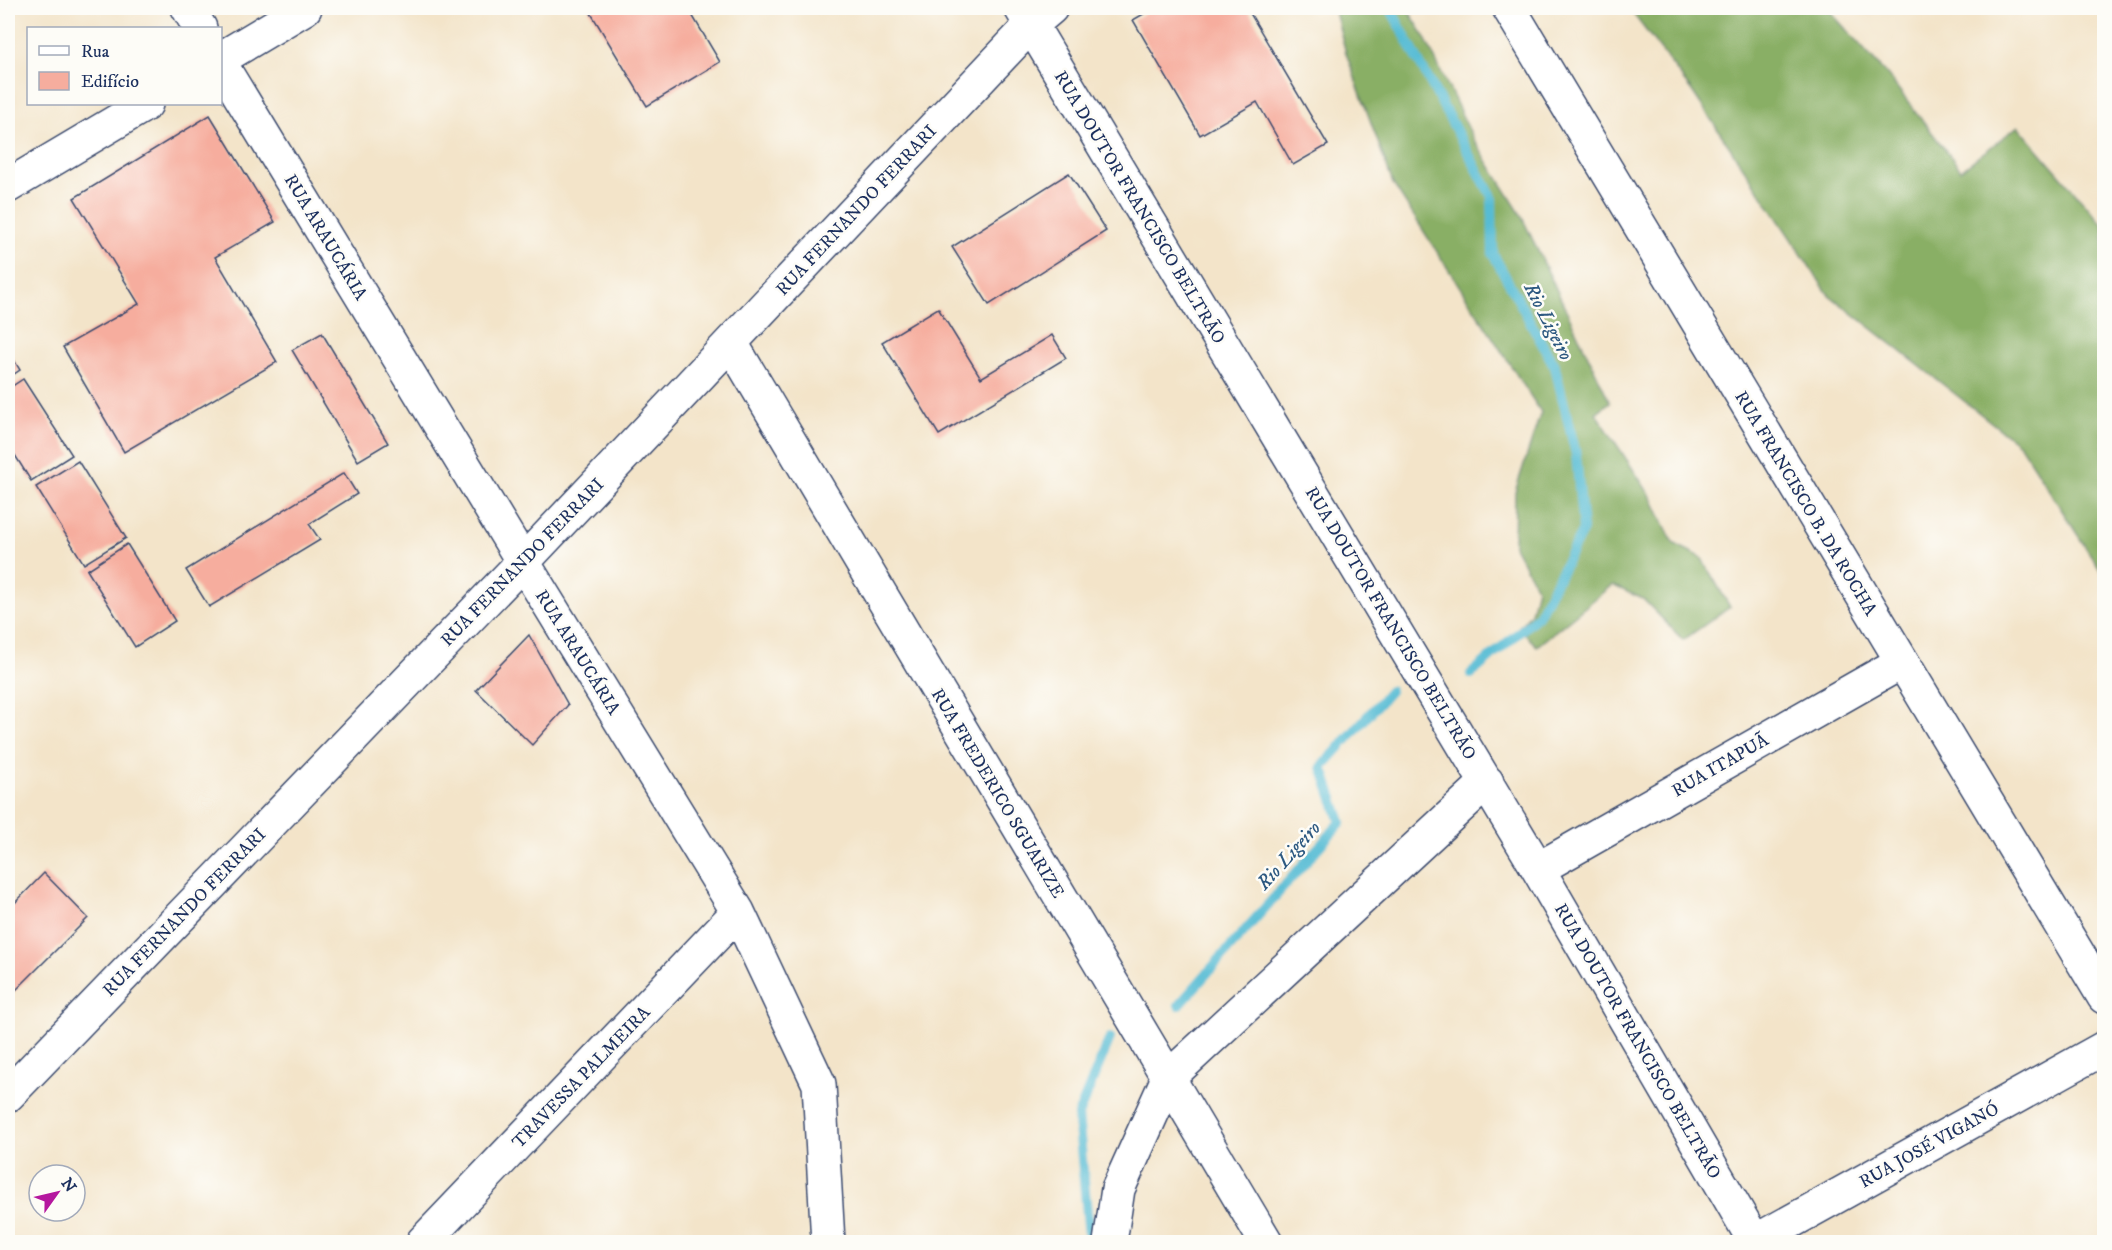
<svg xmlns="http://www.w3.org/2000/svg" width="2112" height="1250" font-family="'IM FELL DW Pica',serif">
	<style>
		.forest { fill: #89af65; stroke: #526f62; stroke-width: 1.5 }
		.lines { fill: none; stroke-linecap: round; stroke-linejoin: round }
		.stream { stroke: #56bcd4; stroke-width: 10 }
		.building { fill: #f6ad9e }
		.minor-casing { stroke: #3b4a6e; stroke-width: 36 }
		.major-casing { stroke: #3b4a6e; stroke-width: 36 }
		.minor { stroke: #fff; stroke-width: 33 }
		.major { stroke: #fff; stroke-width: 33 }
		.labels { text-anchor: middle; stroke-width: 5; stroke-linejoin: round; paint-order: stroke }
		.street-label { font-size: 18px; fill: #1b2f5e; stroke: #fdfcf7 }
		.water-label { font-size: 20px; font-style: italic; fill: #2d5981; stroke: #fdfcf7 }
	</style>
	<rect width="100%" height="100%" fill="#fdfcf7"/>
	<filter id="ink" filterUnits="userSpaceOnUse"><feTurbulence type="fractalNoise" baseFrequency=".0167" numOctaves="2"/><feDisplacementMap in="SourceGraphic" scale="12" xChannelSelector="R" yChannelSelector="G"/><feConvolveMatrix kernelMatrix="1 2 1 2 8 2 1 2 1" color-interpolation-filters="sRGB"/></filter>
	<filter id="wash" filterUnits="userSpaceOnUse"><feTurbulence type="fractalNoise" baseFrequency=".008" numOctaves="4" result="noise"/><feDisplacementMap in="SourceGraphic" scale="24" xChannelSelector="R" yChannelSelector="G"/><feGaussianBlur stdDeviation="1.35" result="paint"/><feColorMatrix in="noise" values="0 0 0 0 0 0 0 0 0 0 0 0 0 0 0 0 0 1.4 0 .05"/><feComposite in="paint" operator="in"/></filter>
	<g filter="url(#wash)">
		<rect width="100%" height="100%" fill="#f3e4c9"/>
		<path class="forest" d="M 1334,8 L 1407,8 L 1423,34 L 1475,142 L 1520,213 L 1610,402 L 1596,413 L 1652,498 L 1673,543 L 1701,557 L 1730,607 L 1683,640 L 1643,599 L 1612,585 L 1537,646 L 1518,628 L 1531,613 L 1537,588 L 1514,546 L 1515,492 L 1541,412 L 1393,184 L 1346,53 Z
			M 1633,8 L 1827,8 L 1888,76 L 1961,170 L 2018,126 L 2104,226 L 2104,576 L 2020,445 L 1828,294 L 1692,91 L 1634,15 Z"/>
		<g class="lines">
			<path class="stream" d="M 1390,8 L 1492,197 L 1493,254 L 1555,367 L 1576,454 L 1583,530 L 1538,616 L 1471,674
				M 1179,1005 L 1341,822 L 1322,767 L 1390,691
				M 1087,1242 L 1089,1236 L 1078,1115 L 1110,1038"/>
		</g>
		<g id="blocks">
			<path class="building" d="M 592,8 L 688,8 L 720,62 L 647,106 L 589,10 Z
				M 1154,8 L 1247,8 L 1328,145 L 1293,165 L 1257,102 L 1200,135 L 1133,20 Z
				M 210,115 L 275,222 L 215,257 L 277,362 L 124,452 L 63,347 L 139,304 L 74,198 Z
				M 1069,173 L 1106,231 L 989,305 L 952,247 Z
				M 938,308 L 981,378 L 1052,335 L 1066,358 L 939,435 L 882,342 Z
				M 322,333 L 388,443 L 358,461 L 292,350 Z
				M 8,350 L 20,370 L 8,378 Z
				M 23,379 L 72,455 L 31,481 L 8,444 L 8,389 Z
				M 78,461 L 126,538 L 84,564 L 36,487 Z
				M 344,473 L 357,494 L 309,524 L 320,540 L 209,607 L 186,570 Z
				M 127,544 L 175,621 L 135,647 L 87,570 Z
				M 529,635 L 568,705 L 532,745 L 476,690 Z
				M 44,873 L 88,918 L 8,998 L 8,910 Z"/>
		</g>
	</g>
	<g filter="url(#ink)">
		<use href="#blocks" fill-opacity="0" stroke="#3b4a6e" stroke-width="1.5"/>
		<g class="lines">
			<defs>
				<path id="minor" d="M 188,8 L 200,28
					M 1021,8 L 1538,869 L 1755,1242
					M 1509,8 L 2104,997
					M 220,63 L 523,562 L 738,912 L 819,1084 L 828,1242
					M 731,343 L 1266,1242
					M 1538,869 L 1902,662
					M 8,1095 L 523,562 L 1031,25 L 1051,8
					M 423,1242 L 738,912
					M 1110,1242 L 1118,1189 L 1168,1078 L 1487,782
					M 1754,1242 L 2104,1048"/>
				<path id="major" d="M 220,59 L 305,8
					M 8,186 L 146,104"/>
			</defs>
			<use href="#minor" class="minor-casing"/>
			<use href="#major" class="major-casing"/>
			<use href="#minor" class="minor"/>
			<use href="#major" class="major"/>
		</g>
	</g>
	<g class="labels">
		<g class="street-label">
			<text transform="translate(1140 207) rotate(59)" y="6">RUA DOUTOR FRANCISCO BELTRÃO</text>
			<text transform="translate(856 210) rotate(-47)" y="6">RUA FERNANDO FERRARI</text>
			<text transform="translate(326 237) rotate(59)" y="6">RUA ARAUCÁRIA</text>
			<text transform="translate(1806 503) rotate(59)" y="6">RUA FRANCISCO B. DA ROCHA</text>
			<text transform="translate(522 562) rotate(-46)" y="6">RUA FERNANDO FERRARI</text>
			<text transform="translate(1391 623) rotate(59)" y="6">RUA DOUTOR FRANCISCO BELTRÃO</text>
			<text transform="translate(578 652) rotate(58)" y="6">RUA ARAUCÁRIA</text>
			<text transform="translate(1720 765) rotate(-30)" y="6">RUA ITAPUÃ</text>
			<text transform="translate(998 793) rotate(59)" y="6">RUA FREDERICO SGUARIZE</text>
			<text transform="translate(184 912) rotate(-46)" y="6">RUA FERNANDO FERRARI</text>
			<text transform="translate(1638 1041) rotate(60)" y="6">RUA DOUTOR FRANCISCO BELTRÃO</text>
			<text transform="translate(581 1077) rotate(-46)" y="6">TRAVESSA PALMEIRA</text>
			<text transform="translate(1929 1145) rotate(-29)" y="6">RUA JOSÉ VIGANÓ</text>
		</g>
		<g class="water-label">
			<text transform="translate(1549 321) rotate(63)" y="7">Rio Ligeiro</text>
			<text transform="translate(1288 855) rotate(-48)" y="7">Rio Ligeiro</text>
		</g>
	</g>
	<rect width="2112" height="1250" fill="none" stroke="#fdfcf7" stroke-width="30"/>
	<rect x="27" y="27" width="195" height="78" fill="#fdfcf7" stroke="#a3aaba" stroke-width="1.5"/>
	<rect x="39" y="46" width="30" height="9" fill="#ffffff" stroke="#a3aaba" stroke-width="1.5"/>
	<text x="81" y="57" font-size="18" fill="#1b2f5e">Rua</text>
	<rect x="39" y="72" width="30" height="18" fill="#f6ad9e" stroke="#a3aaba" stroke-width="1.5"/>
	<text x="81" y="87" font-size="18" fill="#1b2f5e">Edifício</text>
	<g transform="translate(57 1193) rotate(56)"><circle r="28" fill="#fdfcf7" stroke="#a3aaba" stroke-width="1.5"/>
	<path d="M0-4.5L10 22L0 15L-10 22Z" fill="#b5179e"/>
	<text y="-9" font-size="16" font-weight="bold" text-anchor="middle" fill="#1b2f5e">N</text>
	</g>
</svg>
